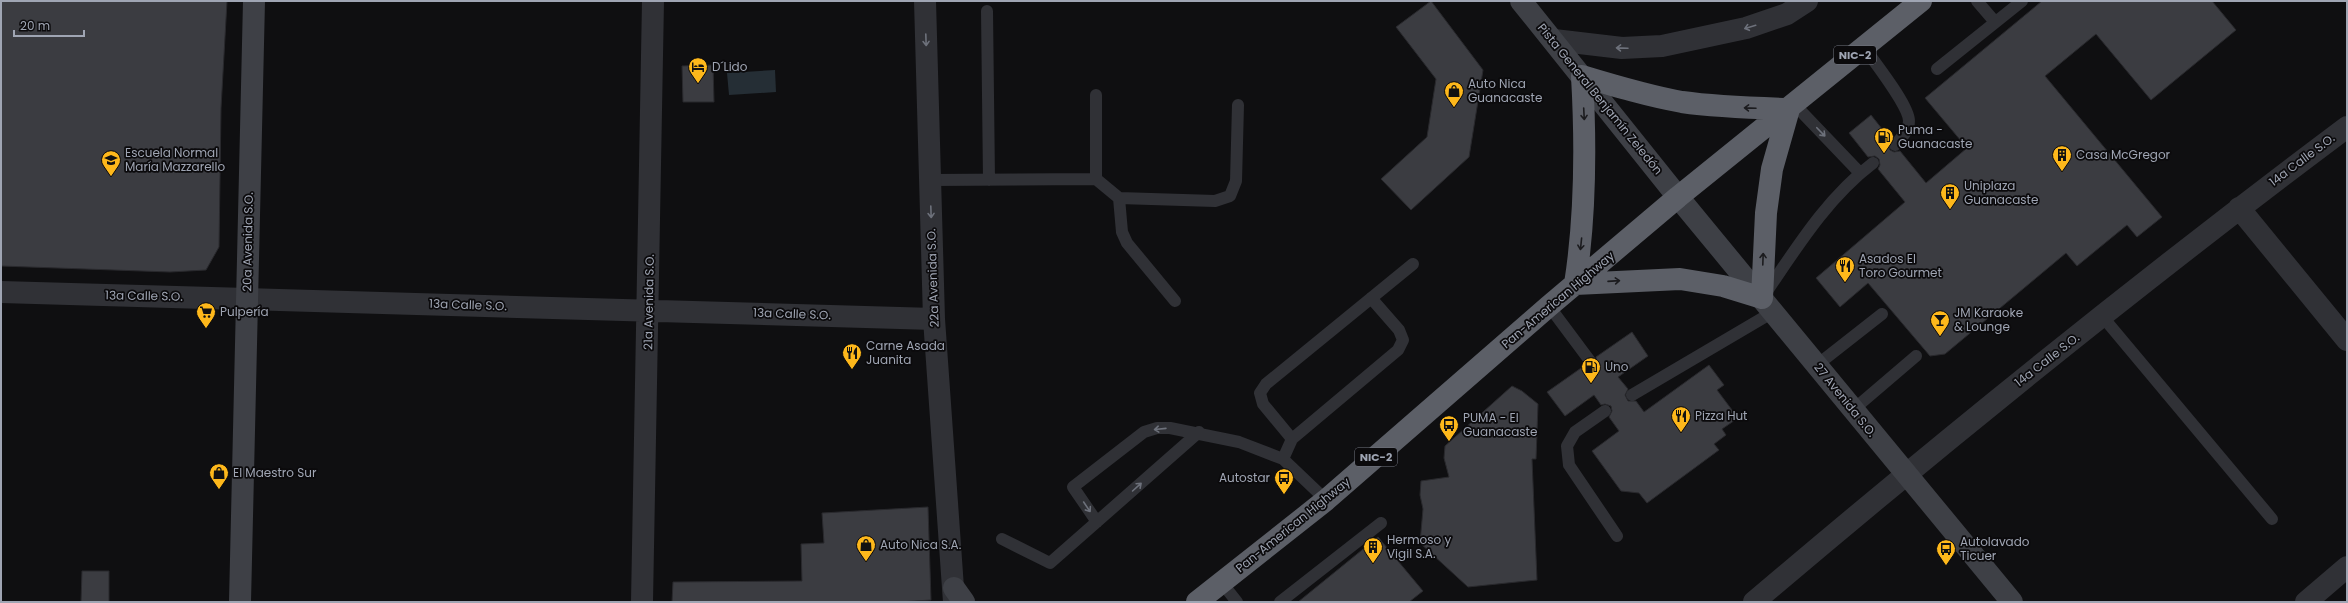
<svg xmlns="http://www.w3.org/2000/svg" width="2348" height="603" font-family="Poppins,sans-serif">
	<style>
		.water { fill: #252e35 }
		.building { fill: #3b3c41; stroke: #29292d }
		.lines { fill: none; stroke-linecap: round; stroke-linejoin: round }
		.lane { stroke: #303136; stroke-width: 12 }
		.street { stroke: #303136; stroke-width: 22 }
		.secondary { stroke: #3e4046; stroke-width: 22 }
		.highway { stroke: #5c5f67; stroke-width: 22 }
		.oneway { stroke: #6d717b }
		.oneway2 { stroke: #1b1b1e }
		.labels { text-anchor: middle; stroke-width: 3.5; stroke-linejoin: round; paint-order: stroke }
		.shield { fill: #0b0a0c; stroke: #737681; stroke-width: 1 }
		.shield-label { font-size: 11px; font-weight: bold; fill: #9fa5b3 }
		.poi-label { font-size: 12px; fill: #9fa5b3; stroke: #0b0a0c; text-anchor: start }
		.street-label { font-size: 12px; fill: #9fa5b3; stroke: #0b0a0c }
	</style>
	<rect width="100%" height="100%" fill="#0f0f11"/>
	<path class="water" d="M 775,70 L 776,92 L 729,95 L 727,73 Z"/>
	<path class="building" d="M 1,1 L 227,1 L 221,108 L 219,247 L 206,270 L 170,272 L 1,266 Z
		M 1431,1 L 1483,70 L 1469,157 L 1411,210 L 1381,179 L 1427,137 L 1436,79 L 1396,27 Z
		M 2042,1 L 2212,1 L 2236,30 L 2151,100 L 2096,34 L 2045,76 L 2162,217 L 2137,237 L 2127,225 L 2077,266 L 2066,253 L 1945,354 L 1930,356 L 1868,283 L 1840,307 L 1816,278 L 1905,202 L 1878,169 L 1880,165 L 1879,159 L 1875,156 L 1868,157 L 1849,133 L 1871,115 L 1890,139 L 1888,144 L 1890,150 L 1894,152 L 1900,151 L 1926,183 L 1967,148 L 1925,98 Z
		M 713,65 L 714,102 L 683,102 L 682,66 Z
		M 1632,332 L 1648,356 L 1618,377 L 1628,389 L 1625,395 L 1628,401 L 1636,401 L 1644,412 L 1709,365 L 1724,385 L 1717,390 L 1738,418 L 1722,429 L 1726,435 L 1714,444 L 1719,450 L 1647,503 L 1639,493 L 1621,491 L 1592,451 L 1619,431 L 1609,417 L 1612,411 L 1611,406 L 1605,404 L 1601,405 L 1594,395 L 1565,416 L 1547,392 L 1584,366 L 1587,368 L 1594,367 L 1597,364 L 1596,357 Z
		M 1512,386 L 1522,391 L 1538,404 L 1536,459 L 1532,459 L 1537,580 L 1468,587 L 1420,543 L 1423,509 L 1420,495 L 1421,481 L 1449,477 L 1444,458 L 1445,446 Z
		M 928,507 L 931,600 L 899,602 L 672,602 L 673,582 L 802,581 L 801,544 L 824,543 L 822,513 Z
		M 1378,537 L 1423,591 L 1409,602 L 1298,602 Z
		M 82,571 L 109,571 L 109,602 L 81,602 Z"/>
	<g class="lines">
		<path class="lane" d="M 1977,1 L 1995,22
			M 987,11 L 989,180
			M 1864,47 C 1874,62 1909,105 1909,121 C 1909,131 1901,138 1895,145
			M 1937,69 L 2022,1
			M 1794,104 L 1860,173
			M 1096,179 L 1096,95
			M 930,180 L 1096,179 L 1119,198 L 1215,201 L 1230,196 L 1236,181 L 1238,105
			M 1119,198 L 1122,232 L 1127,243 L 1175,301
			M 1765,294 C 1797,247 1827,198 1873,163
			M 1549,306 L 1590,361
			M 2102,316 L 2272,519
			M 1817,365 L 1882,314
			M 1632,395 L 1773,312
			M 1854,409 L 1916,356
			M 1605,411 L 1575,432 L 1567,446 L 1569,465 L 1617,536
			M 1292,439 L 1263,404 L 1260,393 L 1266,384 L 1413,264
			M 1283,459 L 1292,439 L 1398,350 L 1403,340 L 1399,330 L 1371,298
			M 1097,522 L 1073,487 L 1144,432 L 1157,428 L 1170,428 L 1239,442 L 1283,459 L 1326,500
			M 1002,539 L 1050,563 L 1199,432
			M 1222,583 L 1237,602
			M 1280,602 L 1381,523"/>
		<path class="street" d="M 925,1 L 934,319 L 954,602
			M 1554,40 L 1622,48 L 1662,46 L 1746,28 L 1787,14 L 1807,1
			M 2239,208 L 2347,340
			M 1,292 L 934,319
			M 642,602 L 653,1
			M 1754,602 C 1947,438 2144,279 2347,127
			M 2306,602 L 2347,567"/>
		<path class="secondary" d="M 1521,1 L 1678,197 L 2012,602
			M 954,588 L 964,602
			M 240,602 L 254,1"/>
		<path class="highway" d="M 1575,284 C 1586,214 1586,146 1582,76 C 1615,86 1648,96 1682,102 C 1717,107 1753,108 1789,109
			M 1575,284 L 1680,279 L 1723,286 L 1762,298 L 1766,213 L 1772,169 L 1789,109
			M 1197,602 L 1326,500 L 1549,306 L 1678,197 L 1921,1"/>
	</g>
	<defs><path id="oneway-shaft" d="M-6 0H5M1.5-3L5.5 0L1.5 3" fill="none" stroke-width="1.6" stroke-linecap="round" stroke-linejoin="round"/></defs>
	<g class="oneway">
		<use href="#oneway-shaft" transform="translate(1750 27) rotate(163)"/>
		<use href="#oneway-shaft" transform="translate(926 40) rotate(88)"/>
		<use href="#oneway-shaft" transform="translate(1622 48) rotate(-178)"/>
		<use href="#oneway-shaft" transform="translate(1821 132) rotate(46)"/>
		<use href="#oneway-shaft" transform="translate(931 212) rotate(88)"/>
		<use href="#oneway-shaft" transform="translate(1160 429) rotate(174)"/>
		<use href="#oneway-shaft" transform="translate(1137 487) rotate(-42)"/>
		<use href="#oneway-shaft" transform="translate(1087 507) rotate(56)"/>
	</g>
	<g class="oneway2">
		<use href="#oneway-shaft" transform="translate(1750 108) rotate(-178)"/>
		<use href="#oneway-shaft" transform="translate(1584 114) rotate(87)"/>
		<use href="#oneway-shaft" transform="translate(1581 244) rotate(96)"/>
		<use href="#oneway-shaft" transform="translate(1763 259) rotate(-88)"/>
		<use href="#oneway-shaft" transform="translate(1614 281) rotate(-4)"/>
	</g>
	<defs>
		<symbol id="hotel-pin" viewBox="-11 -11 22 30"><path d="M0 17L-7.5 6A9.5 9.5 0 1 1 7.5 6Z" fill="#feb81b" stroke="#0b0a0c"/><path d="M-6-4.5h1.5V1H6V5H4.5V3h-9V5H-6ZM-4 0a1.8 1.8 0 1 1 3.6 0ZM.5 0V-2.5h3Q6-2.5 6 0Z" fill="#111"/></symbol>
		<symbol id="shop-pin" viewBox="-11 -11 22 30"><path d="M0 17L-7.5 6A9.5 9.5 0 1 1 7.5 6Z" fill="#feb81b" stroke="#0b0a0c"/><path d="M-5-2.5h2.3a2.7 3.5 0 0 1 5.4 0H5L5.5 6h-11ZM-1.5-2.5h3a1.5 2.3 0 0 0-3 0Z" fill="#111"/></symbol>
		<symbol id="fuel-pin" viewBox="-11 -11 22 30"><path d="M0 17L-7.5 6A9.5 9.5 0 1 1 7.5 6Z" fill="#feb81b" stroke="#0b0a0c"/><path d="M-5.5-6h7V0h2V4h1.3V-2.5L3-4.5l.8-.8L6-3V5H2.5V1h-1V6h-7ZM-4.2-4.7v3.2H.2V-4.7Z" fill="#111"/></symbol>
		<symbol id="building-pin" viewBox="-11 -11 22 30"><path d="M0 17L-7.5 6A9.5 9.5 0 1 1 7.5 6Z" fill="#feb81b" stroke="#0b0a0c"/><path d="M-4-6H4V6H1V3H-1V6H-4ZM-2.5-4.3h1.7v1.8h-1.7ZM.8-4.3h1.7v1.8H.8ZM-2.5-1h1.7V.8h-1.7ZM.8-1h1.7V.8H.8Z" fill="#111"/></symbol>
		<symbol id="university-pin" viewBox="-11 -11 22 30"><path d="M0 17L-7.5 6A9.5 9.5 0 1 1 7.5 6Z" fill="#feb81b" stroke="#0b0a0c"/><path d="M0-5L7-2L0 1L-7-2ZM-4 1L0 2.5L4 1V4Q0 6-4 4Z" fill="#111"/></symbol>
		<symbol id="restaurant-pin" viewBox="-11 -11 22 30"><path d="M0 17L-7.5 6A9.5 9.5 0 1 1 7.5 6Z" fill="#feb81b" stroke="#0b0a0c"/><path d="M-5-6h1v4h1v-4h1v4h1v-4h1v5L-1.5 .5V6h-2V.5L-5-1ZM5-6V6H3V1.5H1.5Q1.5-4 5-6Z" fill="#111"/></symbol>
		<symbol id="supermarket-pin" viewBox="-11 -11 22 30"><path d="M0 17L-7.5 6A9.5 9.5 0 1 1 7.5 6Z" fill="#feb81b" stroke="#0b0a0c"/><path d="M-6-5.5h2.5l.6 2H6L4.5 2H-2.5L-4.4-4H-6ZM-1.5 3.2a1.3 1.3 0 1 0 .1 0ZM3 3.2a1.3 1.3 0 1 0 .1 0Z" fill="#111"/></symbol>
		<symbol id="bar-pin" viewBox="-11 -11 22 30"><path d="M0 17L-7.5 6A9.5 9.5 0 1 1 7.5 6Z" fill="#feb81b" stroke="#0b0a0c"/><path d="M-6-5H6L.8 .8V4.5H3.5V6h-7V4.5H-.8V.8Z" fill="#111"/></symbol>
		<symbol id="bus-pin" viewBox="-11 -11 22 30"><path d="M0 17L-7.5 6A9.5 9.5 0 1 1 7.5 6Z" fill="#feb81b" stroke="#0b0a0c"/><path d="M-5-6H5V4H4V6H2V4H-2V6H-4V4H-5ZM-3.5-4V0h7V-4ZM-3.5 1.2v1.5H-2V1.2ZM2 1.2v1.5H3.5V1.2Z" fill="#111"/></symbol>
	</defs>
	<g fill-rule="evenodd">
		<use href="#hotel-pin" x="687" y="56" width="22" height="30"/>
		<use href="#shop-pin" x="1443" y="80" width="22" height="30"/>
		<use href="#fuel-pin" x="1873" y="126" width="22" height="30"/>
		<use href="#building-pin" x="2051" y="144" width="22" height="30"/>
		<use href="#university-pin" x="100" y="149" width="22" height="30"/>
		<use href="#building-pin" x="1939" y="182" width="22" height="30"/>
		<use href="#restaurant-pin" x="1834" y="255" width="22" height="30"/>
		<use href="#supermarket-pin" x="195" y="301" width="22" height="30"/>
		<use href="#bar-pin" x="1929" y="309" width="22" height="30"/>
		<use href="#restaurant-pin" x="841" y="342" width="22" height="30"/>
		<use href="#fuel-pin" x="1580" y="356" width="22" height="30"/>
		<use href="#restaurant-pin" x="1670" y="405" width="22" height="30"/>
		<use href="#bus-pin" x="1438" y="414" width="22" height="30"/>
		<use href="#shop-pin" x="208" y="462" width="22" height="30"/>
		<use href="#bus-pin" x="1273" y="467" width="22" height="30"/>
		<use href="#shop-pin" x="855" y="534" width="22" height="30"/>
		<use href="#building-pin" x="1362" y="536" width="22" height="30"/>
		<use href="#bus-pin" x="1935" y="538" width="22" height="30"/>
	</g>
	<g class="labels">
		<g class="shield">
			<rect x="1834" y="46" width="42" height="18" rx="3"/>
			<rect x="1355" y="448" width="42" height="18" rx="3"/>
		</g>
		<g class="shield-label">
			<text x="1855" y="59">NIC-2</text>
			<text x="1376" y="461">NIC-2</text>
		</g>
		<g class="poi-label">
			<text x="712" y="71">D´Lido</text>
			<text x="1468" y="88">Auto Nica<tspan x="1468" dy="14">Guanacaste</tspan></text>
			<text x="1898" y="134">Puma -<tspan x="1898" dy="14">Guanacaste</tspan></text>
			<text x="125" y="157">Escuela Normal<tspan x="125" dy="14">María Mazzarello</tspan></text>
			<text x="2076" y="159">Casa McGregor</text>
			<text x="1964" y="190">Uniplaza<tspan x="1964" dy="14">Guanacaste</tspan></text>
			<text x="1859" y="263">Asados El<tspan x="1859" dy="14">Toro Gourmet</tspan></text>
			<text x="220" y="316">Pulpería</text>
			<text x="1954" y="317">JM Karaoke<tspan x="1954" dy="14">&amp; Lounge</tspan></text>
			<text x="866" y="350">Carne Asada<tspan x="866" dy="14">Juanita</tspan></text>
			<text x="1605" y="371">Uno</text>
			<text x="1695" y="420">Pizza Hut</text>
			<text x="1463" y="422">PUMA - El<tspan x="1463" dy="14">Guanacaste</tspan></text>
			<text x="233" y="477">El Maestro Sur</text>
			<text x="1270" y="482" text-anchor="end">Autostar</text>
			<text x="1387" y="544">Hermoso y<tspan x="1387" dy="14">Vigil S.A.</tspan></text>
			<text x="1960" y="546">Autolavado<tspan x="1960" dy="14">Ticuer</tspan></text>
			<text x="880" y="549">Auto Nica S.A.</text>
		</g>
		<g class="street-label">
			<text transform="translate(1600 99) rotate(51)" y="4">Pista General Benjamín Zeledón</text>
			<text transform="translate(2302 160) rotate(-37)" y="4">14a Calle S.O.</text>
			<text transform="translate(248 242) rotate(-89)" y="4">20a Avenida S.O.</text>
			<text transform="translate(933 278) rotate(-92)" y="4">22a Avenida S.O.</text>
			<text transform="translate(144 296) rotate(1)" y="4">13a Calle S.O.</text>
			<text transform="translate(1558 300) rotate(-40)" y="4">Pan-American Highway</text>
			<text transform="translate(649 302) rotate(-89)" y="4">21a Avenida S.O.</text>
			<text transform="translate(468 305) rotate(2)" y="4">13a Calle S.O.</text>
			<text transform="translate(792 314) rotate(2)" y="4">13a Calle S.O.</text>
			<text transform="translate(2047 360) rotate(-38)" y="4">14a Calle S.O.</text>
			<text transform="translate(1845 400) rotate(51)" y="4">27 Avenida S.O.</text>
			<text transform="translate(1293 525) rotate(-39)" y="4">Pan-American Highway</text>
		</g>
	</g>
	<rect width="2348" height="603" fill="none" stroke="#9fa5b3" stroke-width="4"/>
	<path d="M14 30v6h70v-6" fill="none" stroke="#9fa5b3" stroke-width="2"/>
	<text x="20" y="30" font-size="12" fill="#9fa5b3" stroke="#0b0a0c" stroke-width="3" paint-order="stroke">20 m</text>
</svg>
